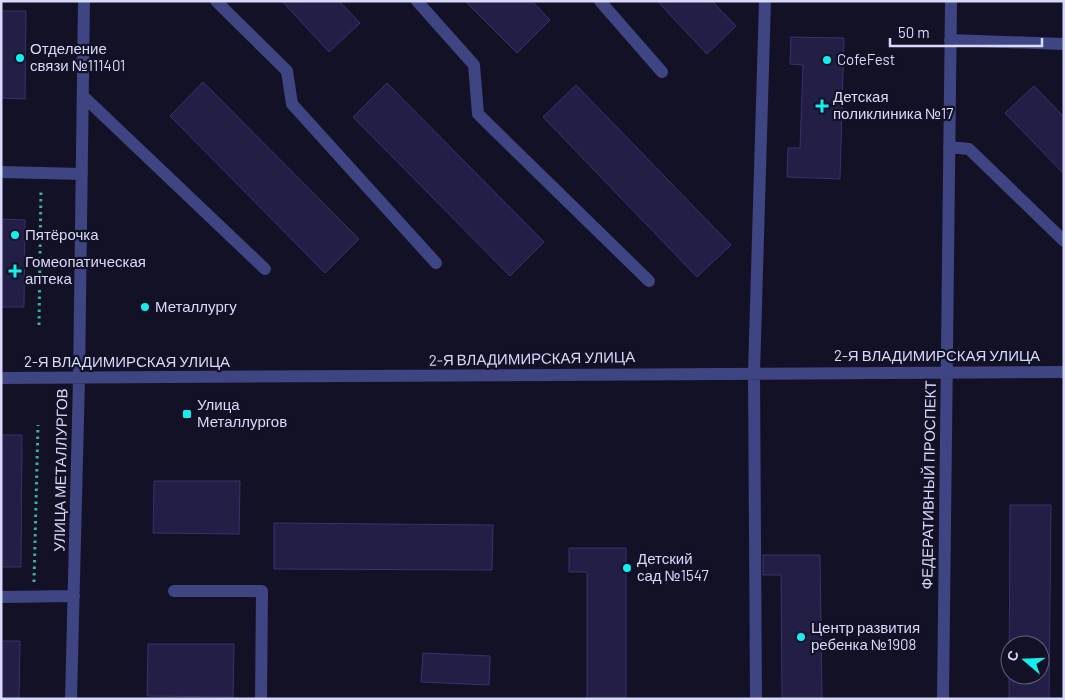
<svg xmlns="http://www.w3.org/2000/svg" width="1065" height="700" font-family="Barlow,sans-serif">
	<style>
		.building { fill: #221e46; stroke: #383270; fill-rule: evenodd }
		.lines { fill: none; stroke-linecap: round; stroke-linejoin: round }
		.path { stroke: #38b19d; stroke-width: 3; stroke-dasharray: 2.5 4; stroke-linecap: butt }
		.minor { stroke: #3f4482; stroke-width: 12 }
		.poi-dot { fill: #12efed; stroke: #121126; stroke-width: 2 }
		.labels { text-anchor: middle; stroke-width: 4.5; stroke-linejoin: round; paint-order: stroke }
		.poi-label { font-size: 15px; fill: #d9d9fc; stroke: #121126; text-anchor: start }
		.street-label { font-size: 15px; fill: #d9d9fc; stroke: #121126 }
	</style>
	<rect width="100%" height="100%" fill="#121126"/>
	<path class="building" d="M 282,1 L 339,1 L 360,23 L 329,52 Z
		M 465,1 L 532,1 L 550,20 L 517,53 Z
		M 657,1 L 712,1 L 736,26 L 707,54 Z
		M 1,11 L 26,11 L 25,99 L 1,98 Z
		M 791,37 L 844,38 L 840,179 L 787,177 L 788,148 L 800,148 L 803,65 L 790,64 Z
		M 203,82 L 359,239 L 325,273 L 170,116 Z
		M 387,83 L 544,242 L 510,276 L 353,117 Z
		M 576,85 L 731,245 L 697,277 L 543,117 Z
		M 1034,86 L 1064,117 L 1064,174 L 1005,113 Z
		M 1,219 L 25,220 L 24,307 L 1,307 Z
		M 1,435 L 22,435 L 21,567 L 1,567 Z
		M 154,481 L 240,481 L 239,534 L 153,533 Z
		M 1010,505 L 1051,505 L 1049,699 L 1009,699 ZM 1010,645 L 1040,645 L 1040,675 L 1010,675 Z
		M 274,523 L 493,525 L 492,570 L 274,569 Z
		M 569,548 L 626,548 L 626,699 L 587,699 L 587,572 L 569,572 Z
		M 763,555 L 820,555 L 822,699 L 782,699 L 781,575 L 763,575 Z
		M 1,641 L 20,641 L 19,699 L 1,699 Z
		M 148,644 L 234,644 L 233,697 L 147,696 Z
		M 423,653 L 490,656 L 489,685 L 421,682 Z"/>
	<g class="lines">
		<path class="path" d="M 39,325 L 41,189
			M 34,582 L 38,425"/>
		<path class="minor" d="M 216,1 L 287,71 L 292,104 L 436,263
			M 417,1 L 474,65 L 478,114 L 649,281
			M 600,1 L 662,72
			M 950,40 L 1064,44
			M 83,96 L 265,269
			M 949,147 L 969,149 L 1064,241
			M 1,172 L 82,174
			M 1,378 L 1064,372
			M 174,591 L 262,591 L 261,699
			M 1,597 L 74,596
			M 71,699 L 79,379 L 84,1
			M 756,699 L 754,373 L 765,1
			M 943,699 L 951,1"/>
	</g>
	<g class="poi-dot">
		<circle cx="20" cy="58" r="5"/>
		<circle cx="827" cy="60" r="5"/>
		<path d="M819.5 98.5h5v5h5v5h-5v5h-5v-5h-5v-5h5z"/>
		<circle cx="15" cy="235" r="5"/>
		<path d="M12.5 263.5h5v5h5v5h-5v5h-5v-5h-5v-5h5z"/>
		<circle cx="145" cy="307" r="5"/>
		<rect x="182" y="409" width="10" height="10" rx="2.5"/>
		<circle cx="627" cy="568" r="5"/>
		<circle cx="801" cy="637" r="5"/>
	</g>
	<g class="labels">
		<g class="poi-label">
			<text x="30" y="54">Отделение<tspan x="30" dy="17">связи №111401</tspan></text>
			<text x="837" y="65">CofeFest</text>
			<text x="833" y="102">Детская<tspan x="833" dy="17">поликлиника №17</tspan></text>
			<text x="25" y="240">Пятёрочка</text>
			<text x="25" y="267">Гомеопатическая<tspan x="25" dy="17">аптека</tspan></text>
			<text x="155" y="312">Металлургу</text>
			<text x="197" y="410">Улица<tspan x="197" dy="17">Металлургов</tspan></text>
			<text x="637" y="564">Детский<tspan x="637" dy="17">сад №1547</tspan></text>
			<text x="811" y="633">Центр развития<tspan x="811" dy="17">ребенка №1908</tspan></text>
		</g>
		<g class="street-label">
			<text x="937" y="361">2-Я ВЛАДИМИРСКАЯ УЛИЦА</text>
			<text transform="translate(532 359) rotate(-1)" y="5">2-Я ВЛАДИМИРСКАЯ УЛИЦА</text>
			<text x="127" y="367">2-Я ВЛАДИМИРСКАЯ УЛИЦА</text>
			<text transform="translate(61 470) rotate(-89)" y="5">УЛИЦА МЕТАЛЛУРГОВ</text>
			<text transform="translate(929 485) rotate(-89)" y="5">ФЕДЕРАТИВНЫЙ ПРОСПЕКТ</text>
		</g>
	</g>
	<rect width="1065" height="700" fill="none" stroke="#d9d9fc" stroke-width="5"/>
	<g transform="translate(1025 660) rotate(289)"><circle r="24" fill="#121126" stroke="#62617c"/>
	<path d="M0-4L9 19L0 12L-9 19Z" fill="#12efed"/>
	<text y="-8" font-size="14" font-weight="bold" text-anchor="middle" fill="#d9d9fc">С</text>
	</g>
	<path d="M890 38v8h152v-8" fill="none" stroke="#d9d9fc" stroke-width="2.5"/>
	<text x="898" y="38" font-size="15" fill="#d9d9fc" stroke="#121126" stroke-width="4" paint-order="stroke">50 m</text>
</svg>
